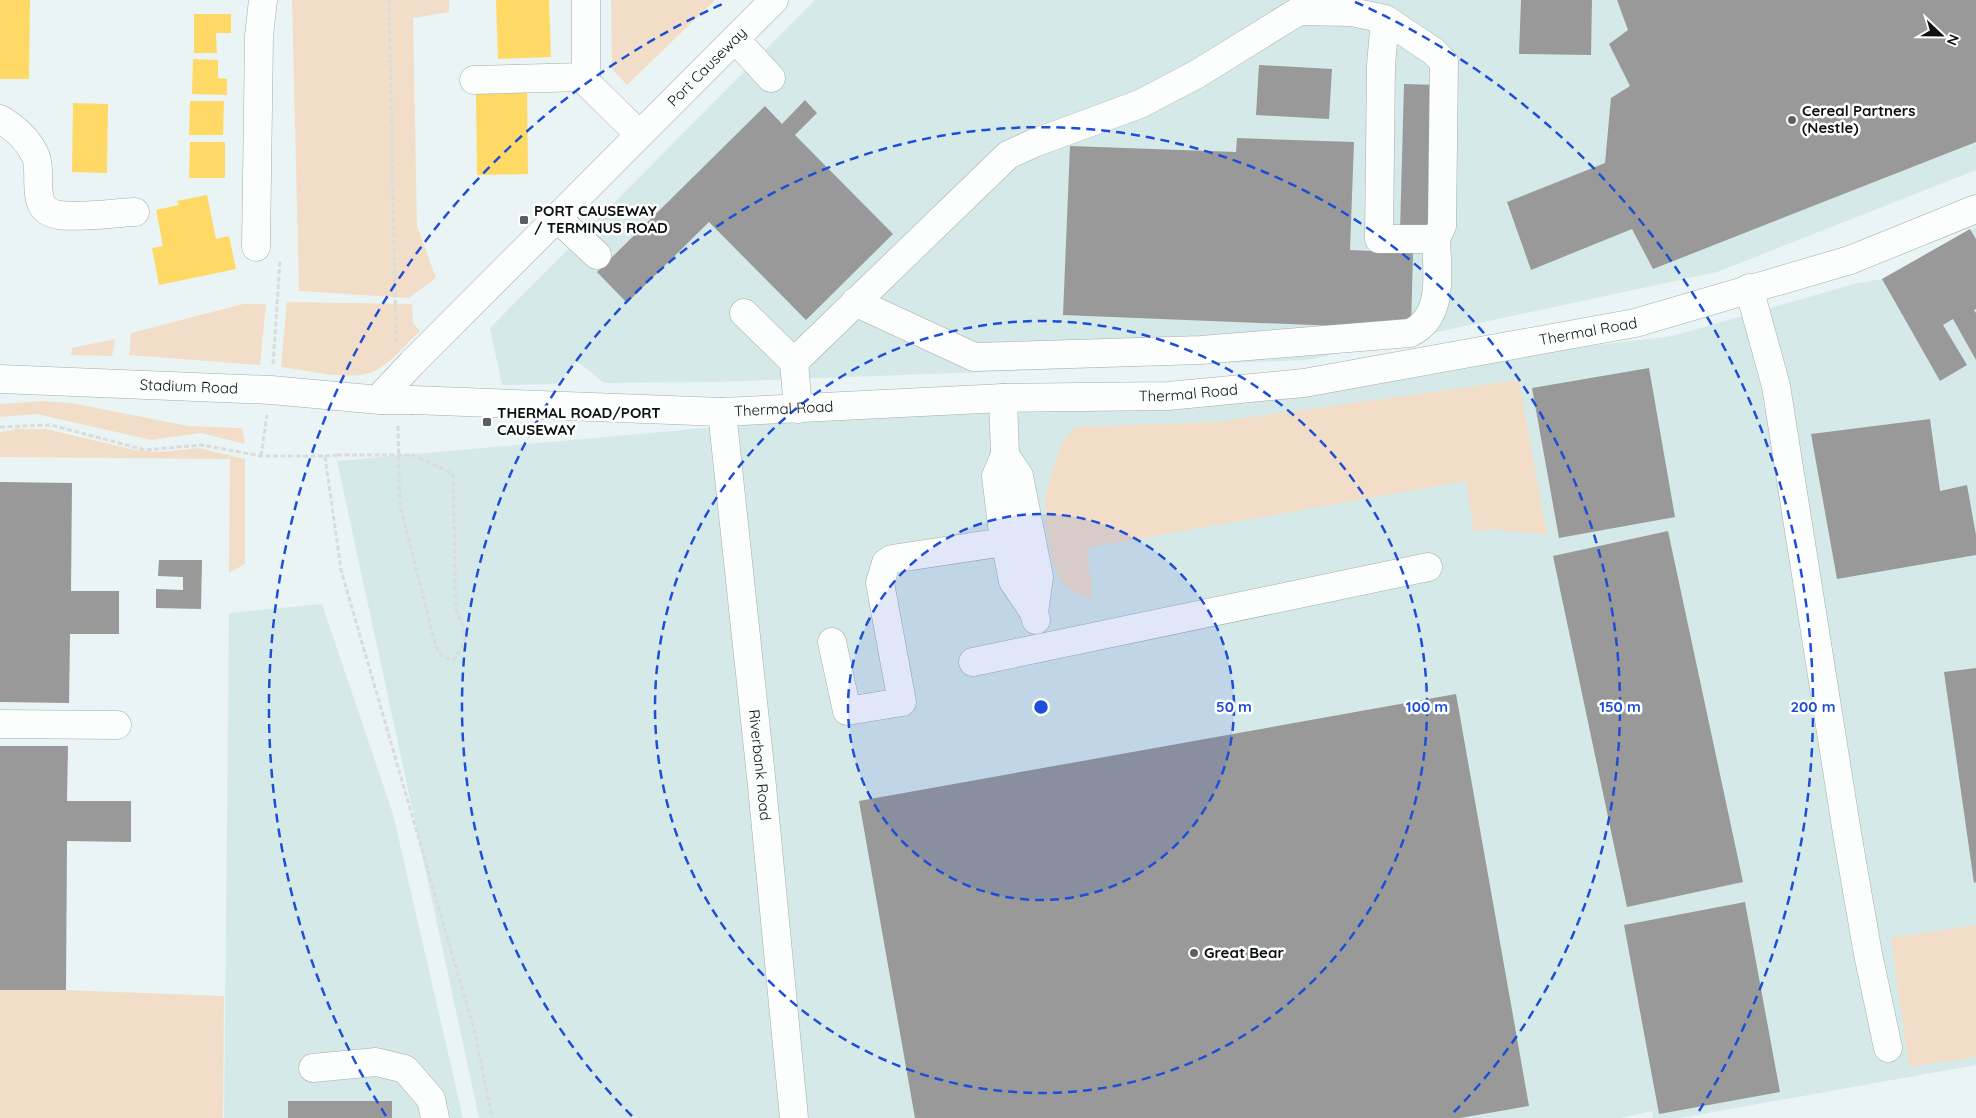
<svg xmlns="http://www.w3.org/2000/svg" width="1976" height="1118" font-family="Quicksand,sans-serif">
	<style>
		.built { fill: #d6e9e9 }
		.green { fill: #f2dec8 }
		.homes { fill: #ffd966 }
		.industry { fill: #999 }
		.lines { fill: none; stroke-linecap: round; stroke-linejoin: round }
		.minor-casing { stroke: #a5acac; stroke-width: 29 }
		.path { stroke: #dadcdc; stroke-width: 3; stroke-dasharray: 5 2.5; stroke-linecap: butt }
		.minor { stroke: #fcfdfd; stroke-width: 28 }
		.minor-bridge-casing { stroke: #a5acac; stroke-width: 29; stroke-linecap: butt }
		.path-bridge { stroke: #dadcdc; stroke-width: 3; stroke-dasharray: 5 2.5; stroke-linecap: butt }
		.minor-bridge { stroke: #fcfdfd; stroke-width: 28 }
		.ring { fill: none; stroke: #1d4ed8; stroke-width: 2.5; stroke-dasharray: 9 6 }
		.poi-dot { fill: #5a6061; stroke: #fff; stroke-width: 2 }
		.labels { text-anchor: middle; stroke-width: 5; stroke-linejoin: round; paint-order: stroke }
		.street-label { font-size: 15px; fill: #0c1112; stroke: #fff }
		.poi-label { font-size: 15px; font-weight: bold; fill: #0c1112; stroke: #fff; text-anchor: start }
		.centre { fill: #1d4ed8; stroke: #fff; stroke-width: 2.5 }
		.ring-label { font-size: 15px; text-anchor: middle; font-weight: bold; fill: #1d4ed8; stroke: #fff; stroke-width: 5; stroke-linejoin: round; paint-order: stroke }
	</style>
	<rect width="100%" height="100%" fill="#eaf4f4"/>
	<path class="built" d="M 815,0 L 1976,0 L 1976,170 L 1717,272 L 1307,360 L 718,382 L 604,383 L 577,361 L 557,384 L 502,385 L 490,328 Z
		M 1976,227 L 1976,1065 L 1680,1118 L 1653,1118 L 1652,1111 L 1621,1118 L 479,1118 L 337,461 L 1490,358 L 1672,336 L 1854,284 L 1882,279 Z
		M 322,604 L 393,814 L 463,1118 L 224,1118 L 229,613 Z"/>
	<path class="green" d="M 292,0 L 449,0 L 449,12 L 413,18 L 417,226 L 436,278 L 409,298 L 299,291 Z
		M 611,0 L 715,0 L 627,85 L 612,69 Z
		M 287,302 L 412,304 L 413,323 L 420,331 C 407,343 395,358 380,368 C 359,384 307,370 281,367 Z
		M 243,304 L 266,304 L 260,365 L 129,355 L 131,333 Z
		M 115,339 L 112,356 L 71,355 L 72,348 Z
		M 1519,380 L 1547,535 L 1490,529 L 1474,532 L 1466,481 L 1087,548 L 1093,598 L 1076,594 L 1060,580 L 1053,561 L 1045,522 L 1046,493 L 1061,444 L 1076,427 L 1216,422 Z
		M 42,401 L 71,403 L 188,426 L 242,428 L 245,444 L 201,433 L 151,440 L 37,414 L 0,417 L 0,404 Z
		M 16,429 L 46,429 L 135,450 L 160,452 L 198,448 L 245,459 L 245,564 L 229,573 L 230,459 L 0,457 L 0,432 Z
		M 1976,925 L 1976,1057 L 1909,1067 L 1891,938 Z
		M 38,989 L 224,996 L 223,1118 L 0,1118 L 0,990 Z"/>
	<path class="homes" d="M 0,0 L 30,0 L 29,79 L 0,79 Z
		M 496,0 L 549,0 L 551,57 L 498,59 Z
		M 194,14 L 231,14 L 231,33 L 216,33 L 217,53 L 194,53 Z
		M 193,59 L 218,60 L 218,78 L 227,79 L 227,95 L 192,94 Z
		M 527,91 L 528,174 L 477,175 L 476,92 Z
		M 190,101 L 224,101 L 223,135 L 189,135 Z
		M 73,103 L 108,104 L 107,173 L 72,172 Z
		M 190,142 L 225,142 L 225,178 L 189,178 Z
		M 207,195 L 216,239 L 229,236 L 236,269 L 159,285 L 152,248 L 163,246 L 156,210 L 179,205 L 177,201 Z"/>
	<path class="industry" d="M 1521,0 L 1592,0 L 1591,55 L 1519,54 Z
		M 1617,0 L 1976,0 L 1976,142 L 1653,269 L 1632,229 L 1531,270 L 1507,202 L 1605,163 L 1611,98 L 1630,86 L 1609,44 L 1628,30 Z
		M 1259,65 L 1332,69 L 1329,119 L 1256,115 Z
		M 1404,84 L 1438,85 L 1434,232 L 1400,231 Z
		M 805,100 L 817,113 L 795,135 L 893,234 L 806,320 L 709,222 L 627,303 L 597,272 L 765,106 L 782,124 Z
		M 1237,138 L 1354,142 L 1350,250 L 1413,253 L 1411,329 L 1063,315 L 1070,146 L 1236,152 Z
		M 1970,229 L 1976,239 L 1976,309 L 1974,310 L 1976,313 L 1976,360 L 1953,319 L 1943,325 L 1967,365 L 1940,381 L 1882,279 Z
		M 1649,368 L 1675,517 L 1559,538 L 1532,388 Z
		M 1930,419 L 1940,491 L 1967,485 L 1976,535 L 1976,555 L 1837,579 L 1811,434 Z
		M 0,482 L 72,483 L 71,591 L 119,591 L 119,634 L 70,634 L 69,703 L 0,702 Z
		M 1668,531 L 1743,882 L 1627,907 L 1553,556 Z
		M 159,560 L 202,560 L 201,609 L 156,608 L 156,589 L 183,590 L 183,577 L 158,576 Z
		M 1976,668 L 1976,882 L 1974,883 L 1944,672 Z
		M 1456,694 L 1529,1106 L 1460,1118 L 915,1118 L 859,801 Z
		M 0,746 L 68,746 L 67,801 L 131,801 L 131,842 L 67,841 L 66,990 L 0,990 Z
		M 1745,902 L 1780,1092 L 1659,1114 L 1624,925 Z
		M 288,1101 L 392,1101 L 392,1118 L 288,1118 Z"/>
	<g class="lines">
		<defs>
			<g id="minor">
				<path d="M 586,0 L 586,82 L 639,134"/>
				<path d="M 735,39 L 771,78"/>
				<path d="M 474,80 L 586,77"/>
				<path d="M 0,119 C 15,128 29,140 36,157 C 43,175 28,211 59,215 C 80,218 113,213 135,212"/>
				<path d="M 557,218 L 597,255"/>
				<path d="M 256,247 L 259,36 L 263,0"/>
				<path d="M 1749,288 L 1776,386 L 1848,839 L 1868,954 L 1888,1048"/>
				<path d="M 855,302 L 974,357 L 1201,350 L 1410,333 C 1445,317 1437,271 1436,239"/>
				<path d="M 744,313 L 794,362"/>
				<path id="s1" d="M 412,363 L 774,0"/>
				<path id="s2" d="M 0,379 L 271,390 L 380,400"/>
				<path d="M 1003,398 L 1005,455 L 996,476 L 1002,525 L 1013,581 L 1034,612"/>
				<path id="s3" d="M 413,400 L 722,412 L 1003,398 L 1168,396 L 1304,383 L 1635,323 L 1850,260 L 1976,209"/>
				<path d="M 798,409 L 794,362 L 1008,155 L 1034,143 L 1140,104 L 1197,74 L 1299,11 L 1352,12 L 1385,19 L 1433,51 L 1444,62 L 1442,226 L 1436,239 L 1379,239 L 1381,65 L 1385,19"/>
				<path id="s4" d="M 722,412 L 762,786 L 794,1118"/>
				<path d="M 1005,455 L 1019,476 L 1039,577 L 1034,612 L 1036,620"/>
				<path d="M 832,642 L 847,711 L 902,702 L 880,583 L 886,563 L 892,559 L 1031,538"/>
				<path d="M 973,662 L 1428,567"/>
				<path d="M 0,724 L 117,725"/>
				<path d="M 313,1068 L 376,1062 L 405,1069 L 431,1099 L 435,1118"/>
			</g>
		</defs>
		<use href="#minor" class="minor-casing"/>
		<path class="path" d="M 389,0 L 396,342
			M 273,364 L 280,261
			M 398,426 L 400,505 L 436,647 L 443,657 L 454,660 L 465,640 L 462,624 L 456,610 L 453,474 L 414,455
			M 0,427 L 51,425 L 145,450 L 202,445 L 261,456 L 325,456 L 341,570 L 475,1033 L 492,1118
			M 261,456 L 267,415
			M 325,456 L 337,455"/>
		<use href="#minor" class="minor"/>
		<defs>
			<path id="minor-bridge" d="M 382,395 L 412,363
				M 380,400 L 413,400"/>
		</defs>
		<use href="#minor-bridge" class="minor-bridge-casing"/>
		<path class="path-bridge" d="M 337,455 L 414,455"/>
		<use href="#minor-bridge" class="minor-bridge"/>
	</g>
	<circle cx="1041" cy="707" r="193" fill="#1d4ed8" fill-opacity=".12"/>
	<g class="ring">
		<circle cx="1041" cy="707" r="193"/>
		<circle cx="1041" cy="707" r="386"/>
		<path d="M632 1116A579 579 0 1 1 1450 1116"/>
		<path d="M386 1116A772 772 0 0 1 727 2M1355 2A772 772 0 0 1 1696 1116"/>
	</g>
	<g class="poi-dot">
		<circle cx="1792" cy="120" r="5"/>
		<rect x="519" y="215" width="10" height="10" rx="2.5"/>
		<rect x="482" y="417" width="10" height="10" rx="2.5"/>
		<circle cx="1194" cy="953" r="5"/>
	</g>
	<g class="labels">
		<g class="street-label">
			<text dy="5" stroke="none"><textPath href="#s1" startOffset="418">Port Causeway</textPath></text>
			<text dy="5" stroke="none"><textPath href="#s3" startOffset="1181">Thermal Road</textPath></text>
			<text dy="5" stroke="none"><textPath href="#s2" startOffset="189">Stadium Road</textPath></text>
			<text dy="5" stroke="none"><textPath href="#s3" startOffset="776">Thermal Road</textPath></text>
			<text dy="5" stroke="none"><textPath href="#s3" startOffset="371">Thermal Road</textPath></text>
			<text dy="5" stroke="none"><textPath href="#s4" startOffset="355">Riverbank Road</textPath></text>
		</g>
		<g class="poi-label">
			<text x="1802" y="116">Cereal Partners<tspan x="1802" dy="17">(Nestle)</tspan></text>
			<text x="534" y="216">PORT CAUSEWAY<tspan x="534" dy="17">/ TERMINUS ROAD</tspan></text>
			<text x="497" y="418">THERMAL ROAD/PORT<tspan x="497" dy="17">CAUSEWAY</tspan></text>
			<text x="1204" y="958">Great Bear</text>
		</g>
	</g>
	<circle cx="1041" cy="707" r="8" class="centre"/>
	<g class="ring-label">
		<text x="1234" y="712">50 m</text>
		<text x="1427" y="712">100 m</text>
		<text x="1620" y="712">150 m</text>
		<text x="1813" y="712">200 m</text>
	</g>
	<g transform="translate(1941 35) rotate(112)" stroke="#ffffff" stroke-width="4" paint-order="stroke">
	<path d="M0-4L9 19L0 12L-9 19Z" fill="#0c1112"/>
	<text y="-8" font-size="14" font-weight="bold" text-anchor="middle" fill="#0c1112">N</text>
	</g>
</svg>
